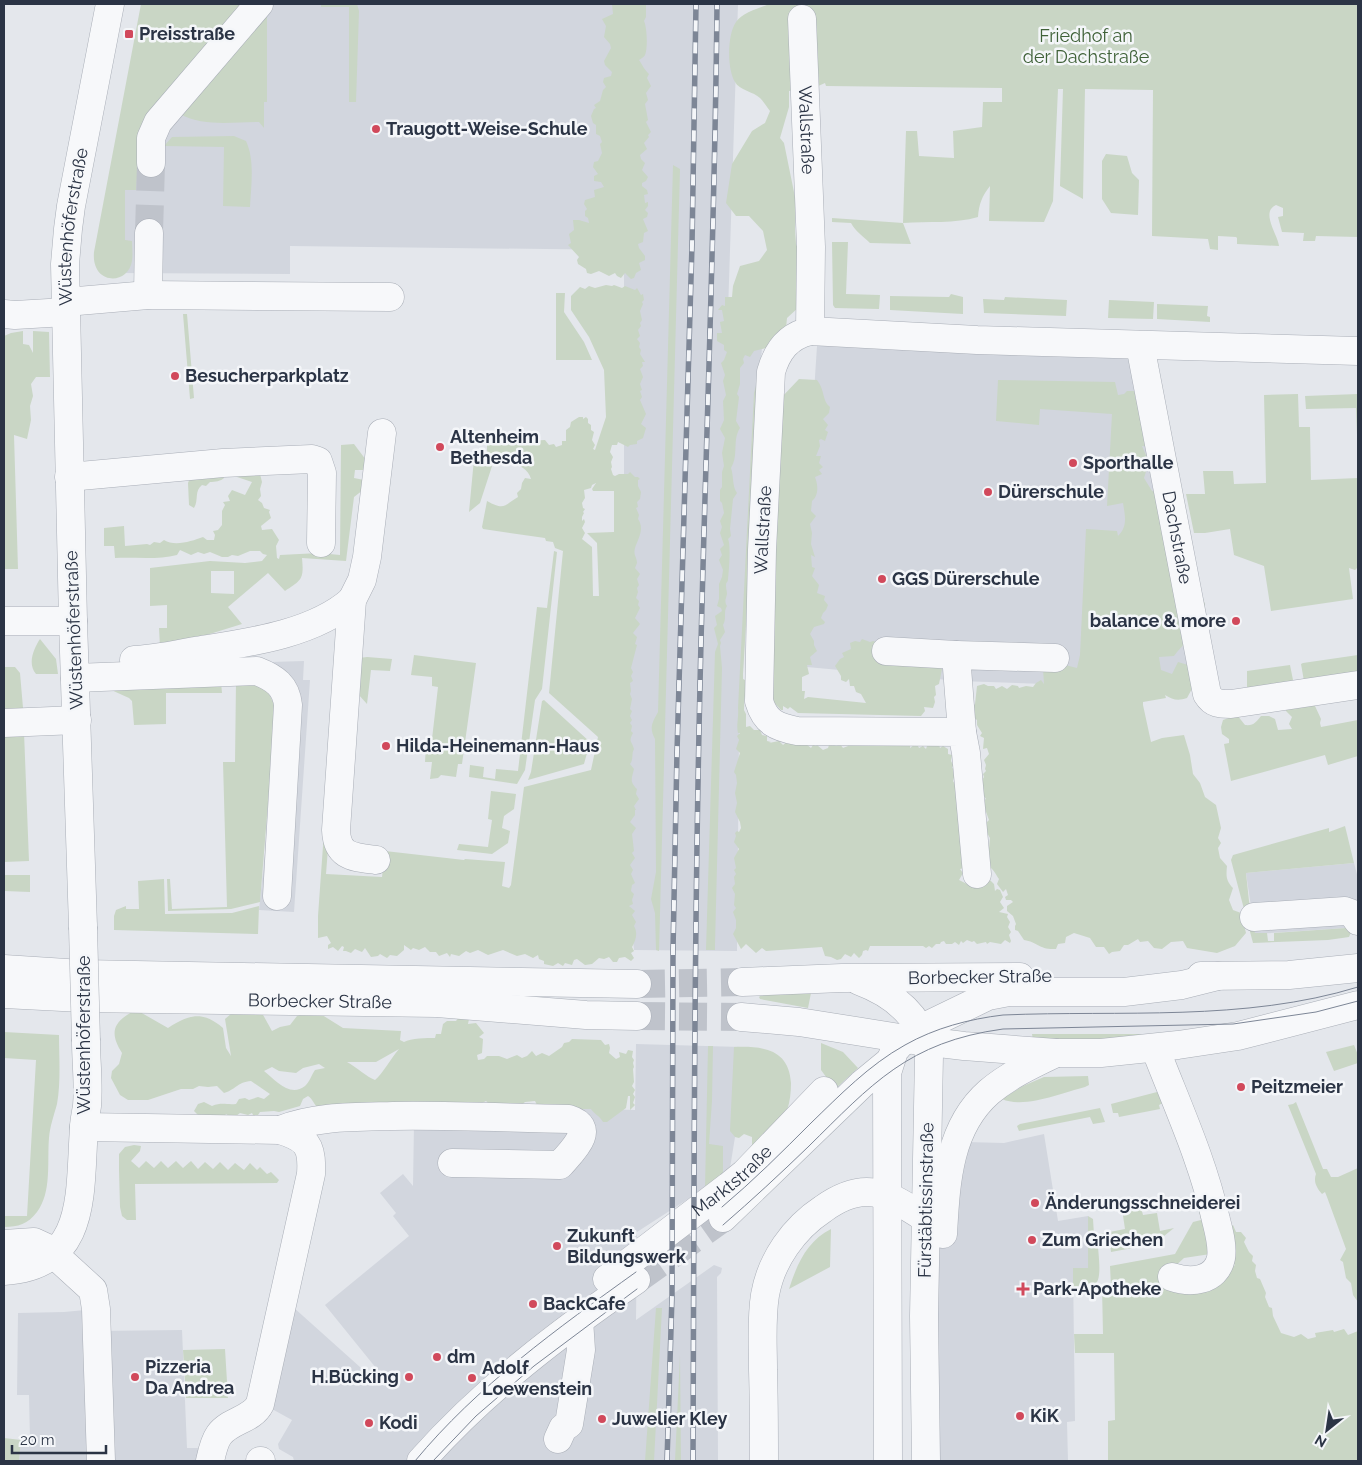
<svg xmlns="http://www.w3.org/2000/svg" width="1362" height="1465" font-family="Raleway,sans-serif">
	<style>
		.built { fill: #d2d6de }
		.green { fill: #c9d6c5; fill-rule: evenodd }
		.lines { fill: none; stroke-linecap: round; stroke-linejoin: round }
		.minor-tunnel { stroke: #bfc3cb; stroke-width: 28; stroke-dasharray: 28 14; stroke-linecap: butt }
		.minor-casing { stroke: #a9aeb7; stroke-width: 29 }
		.minor { stroke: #f7f8fa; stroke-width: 28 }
		.tram { stroke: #7d8696; stroke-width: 1 }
		.rail-casing { stroke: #7d8696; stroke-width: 5.5 }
		.rail { stroke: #f4f6f9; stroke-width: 4; stroke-dasharray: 11; stroke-linecap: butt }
		.minor-bridge-casing { stroke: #a9aeb7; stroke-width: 29; stroke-linecap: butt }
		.minor-bridge { stroke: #f7f8fa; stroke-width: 28 }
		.poi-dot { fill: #d1495b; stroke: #f4f6f9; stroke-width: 2 }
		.labels { text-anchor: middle; stroke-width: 5; stroke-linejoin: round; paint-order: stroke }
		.poi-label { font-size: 18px; font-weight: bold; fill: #2b3445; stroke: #f4f6f9; text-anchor: start }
		.park-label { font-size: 18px; fill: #3f6138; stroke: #f4f6f9 }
		.street-label { font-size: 18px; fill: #2b3445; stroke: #f4f6f9 }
	</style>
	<rect width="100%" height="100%" fill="#e4e7ec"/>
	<path class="built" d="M 153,4 L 738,4 L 727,343 L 762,346 L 739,736 L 737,951 L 634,950 L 627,887 L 624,675 L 624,250 L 290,246 L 290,274 L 116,273 L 117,208 Z
		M 818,331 L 1139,344 L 1205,685 L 1133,687 L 959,681 L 796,666 Z
		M 304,661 L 303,680 L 310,680 L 294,912 L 259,910 L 265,852 L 274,709 L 272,699 L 236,663 Z
		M 1354,863 L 1358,878 L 1358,928 L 1346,928 L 1255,934 L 1246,873 Z
		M 636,1044 L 741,1047 L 737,1137 L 735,1137 L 730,1168 L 705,1188 L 637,1232 L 636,1320 L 714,1265 L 722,1268 L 721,1273 L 717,1277 L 718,1461 L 294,1461 L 293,1457 L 279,1449 L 278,1444 L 292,1420 L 272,1409 L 293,1307 L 370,1376 L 376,1368 L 325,1305 L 409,1236 L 393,1216 L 396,1213 L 380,1193 L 403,1174 L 413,1186 L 414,1124 L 568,1108 L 635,1110 Z
		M 1044,1134 L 1058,1221 L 1088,1216 L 1088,1269 L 1073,1269 L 1075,1421 L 1067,1422 L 1068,1461 L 926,1461 L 927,1141 L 1004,1143 Z
		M 96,1309 L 97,1331 L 182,1330 L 187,1448 L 198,1448 L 198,1461 L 19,1461 L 21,1440 L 30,1440 L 29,1395 L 17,1395 L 18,1313 L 64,1312 Z"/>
	<path class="green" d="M 141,4 L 244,4 L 140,143 L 136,190 L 125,190 L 125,240 L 132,241 C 132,247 133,254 132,261 C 128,286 91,285 94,252 Z
		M 321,4 L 357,4 L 359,11 L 356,102 L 349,102 L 349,7 L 321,7 Z
		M 612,4 L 646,4 L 646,17 L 644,21 C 647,27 648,48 645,55 C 645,56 641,59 639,60 C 643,66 644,69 649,74 L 647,78 L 651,86 L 646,93 L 648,100 L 645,104 L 648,120 L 646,122 L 651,132 L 648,135 L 649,137 L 644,143 L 647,149 L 640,155 L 641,159 L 645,163 L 642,170 L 648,177 L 646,181 L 642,183 L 642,186 L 647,190 L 648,194 L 644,195 L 645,203 L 648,202 L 648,206 L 645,210 L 648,213 L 647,217 L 643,219 L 648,231 L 644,233 L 643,242 L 638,244 L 639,248 L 645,256 L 645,260 L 639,263 L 641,270 L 636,273 L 634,278 L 631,279 L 625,273 L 621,278 L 617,276 L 615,273 L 609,276 L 599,271 L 591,274 L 587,273 L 586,269 L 578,264 L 577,260 L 579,257 L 568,245 L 571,243 L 569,234 L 574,230 L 573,220 L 579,220 L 589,223 L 588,218 L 585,216 L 585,211 L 587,209 L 584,204 L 585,200 L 595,197 L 594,190 L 604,187 L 601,182 L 594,181 L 594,176 L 598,174 L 593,167 L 594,162 L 598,161 L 602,153 L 600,144 L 602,142 L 600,136 L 596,134 L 596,125 L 593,123 L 591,116 L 594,109 L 596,108 L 594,105 L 600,101 L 603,90 L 606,87 L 603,82 L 604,78 L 611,76 L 612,72 L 605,65 L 604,61 L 611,48 L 610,44 L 604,37 L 606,26 L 602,19 L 613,14 Z
		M 769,4 L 1358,4 L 1358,237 L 1316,236 L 1315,241 L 1303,241 L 1304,233 L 1282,232 L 1278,217 L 1283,216 L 1283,208 L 1276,205 C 1260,212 1278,235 1279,246 L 1237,244 L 1237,238 L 1236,237 L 1218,236 L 1218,250 L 1210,249 L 1208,239 L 1152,236 L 1153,90 L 1085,89 L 1083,199 L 1060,186 L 1063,89 L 1058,89 L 1053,201 L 1044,222 L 989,221 L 990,186 C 982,196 979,204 978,217 C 955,224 928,221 903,223 L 911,244 L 870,243 C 863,236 856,232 851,223 L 832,222 L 832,218 L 903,223 L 906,131 L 917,131 L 919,156 L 954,158 L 953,131 L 982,127 L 983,102 L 1002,102 L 1002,88 L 826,86 L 825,83 L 816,87 L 789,91 L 789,107 L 780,138 L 784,143 L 796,202 L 795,229 L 796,244 L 801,256 L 811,296 L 787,318 L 786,328 L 766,348 L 754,351 L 750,357 L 745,355 L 743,359 L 744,363 L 740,368 L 740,384 L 737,394 L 739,397 L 736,421 L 740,428 C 732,440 739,455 731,468 C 734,477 732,486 737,493 L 733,499 L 730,529 L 731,536 L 728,539 C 731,544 729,571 728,579 C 728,583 726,581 726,586 C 726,589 727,591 727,594 C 726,599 724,601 727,606 C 723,612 727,618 723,625 L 725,632 L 720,640 L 721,643 L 720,646 L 722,668 L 715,945 L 715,950 L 706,950 L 715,652 L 718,644 L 714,628 L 717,625 L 715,616 L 722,611 L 721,608 L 717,606 L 719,599 L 719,584 L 722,577 L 723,570 L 719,560 L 722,555 L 720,549 L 724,545 L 720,533 L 722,527 L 720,521 L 724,513 L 722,503 L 720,501 L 720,490 L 722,487 L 722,472 L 724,466 L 722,453 L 725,438 L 720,429 L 724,420 L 723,401 L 726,395 L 723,381 L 725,375 L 721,363 L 724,360 L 727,352 L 724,350 L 724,345 L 717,341 L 717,333 L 722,333 L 720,322 L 724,321 L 722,310 L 718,310 L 722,305 L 725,306 L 725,297 L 732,297 L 733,286 L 740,266 L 759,261 L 767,250 L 763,231 L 749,216 L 736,216 L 726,203 L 732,164 L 752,131 L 765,123 L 770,111 C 767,107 764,102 760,98 C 754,92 739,90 735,82 C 727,69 727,35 736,22 C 743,12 758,9 769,4 Z
		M 267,10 L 267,102 L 264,102 L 264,128 L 259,122 C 233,122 203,127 180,114 Z
		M 234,136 L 246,141 C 255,160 251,186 250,207 L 223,206 L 224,147 L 164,146 L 172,137 Z
		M 1106,154 L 1127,156 L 1132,173 L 1139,180 L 1138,215 L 1111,213 L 1102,199 L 1102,161 Z
		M 673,165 L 680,169 L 659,951 L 656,950 L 655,913 L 651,899 L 656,872 L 655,739 C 649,728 652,723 658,712 Z
		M 832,242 L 848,242 L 846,294 L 880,295 L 879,309 L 835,308 L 833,305 Z
		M 606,285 L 612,286 L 614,285 L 622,288 L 625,286 L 635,290 L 637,288 L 641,295 L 643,294 L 644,300 L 642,302 L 643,304 L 640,311 L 642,320 L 640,323 L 641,326 L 638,330 L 640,336 L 637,339 L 640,343 L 639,347 L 641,350 L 640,354 L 645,362 L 642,362 L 643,366 L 640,369 L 643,377 L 640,384 L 642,390 L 640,391 L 642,397 L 640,400 L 646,414 L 641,424 L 646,428 L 643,438 L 637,441 L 637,444 L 630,445 L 628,447 L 618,442 L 617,445 L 612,445 L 610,452 L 613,457 L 611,462 L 612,467 L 611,469 L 613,475 L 615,476 L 619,474 L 628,474 L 630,472 L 635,477 L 638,477 L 640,479 L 638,480 L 638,486 L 641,492 L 640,499 L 637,502 L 638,507 L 636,508 L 639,515 L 638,519 C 645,529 638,539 635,548 C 633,555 637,557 637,563 L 635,568 L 640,574 L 637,579 L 639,585 L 637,588 L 638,592 L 636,598 L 639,601 L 638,605 L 640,608 L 635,618 L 640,624 L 633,633 L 637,637 L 635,644 L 637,645 L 631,668 L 633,672 L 631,676 L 633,681 L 630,683 L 631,691 L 630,694 L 632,699 L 630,709 L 632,711 L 630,716 L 632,720 L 630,723 L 632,726 L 631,731 L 633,733 C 628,742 632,741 634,749 C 631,754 634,759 630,764 L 634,769 C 632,778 629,781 637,789 L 636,794 L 639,799 L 634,806 L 636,810 L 635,810 L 635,815 L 630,822 L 636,828 L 632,834 L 634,851 L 632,853 L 635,858 L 630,865 L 633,870 L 631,874 L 635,883 L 632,885 L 631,891 L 634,894 L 632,900 L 633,904 L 629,906 L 635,911 L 632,915 L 636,922 L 634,926 C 638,933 636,940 632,947 L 634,951 L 631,953 L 634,958 L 631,961 L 625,957 L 619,958 L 617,962 L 613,962 L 609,957 L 604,959 L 599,958 L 592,964 L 585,965 L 577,959 L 574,960 L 572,965 L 565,963 L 563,966 L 558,963 L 553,966 L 544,964 L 544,961 L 539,959 L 538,955 L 533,958 L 525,954 L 517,956 L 503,950 L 488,955 L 478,950 L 470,953 L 466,951 L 459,956 L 451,954 L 450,957 L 447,953 L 439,956 L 436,952 L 430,952 L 425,947 L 419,950 L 413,948 L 411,950 L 404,945 L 404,950 L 397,956 L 390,955 L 387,958 L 380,954 L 378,956 L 371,957 L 365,948 L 362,952 L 355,949 L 351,953 L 346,951 L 343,951 L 344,947 L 342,946 L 338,951 L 333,947 L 328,949 L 328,945 L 331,943 L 327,936 L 318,938 L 318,916 L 333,706 L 343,656 L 326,874 L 382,877 L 385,851 L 464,860 L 465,859 L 505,862 L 502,886 L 509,888 L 511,885 L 524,787 L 591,770 L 598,737 L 549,693 L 563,551 L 555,548 L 553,542 L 546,541 L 545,538 L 483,529 L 482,527 L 487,501 C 505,511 504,505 518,497 L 517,493 L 521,489 L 522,483 L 525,478 L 531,479 C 528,465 507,460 494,460 L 480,503 L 469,512 L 474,459 L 487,458 L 487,443 L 545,440 L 549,445 L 554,444 L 556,447 L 562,445 L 562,441 L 566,441 L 566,430 L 570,427 L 571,422 L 579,417 L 583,417 L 583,419 L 586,417 L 588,419 L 588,423 L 591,425 L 591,430 L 594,432 L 592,440 L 595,445 L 593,449 L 595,450 L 606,417 L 604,370 L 589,337 L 571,310 L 571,296 L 580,287 L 585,289 L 589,286 L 595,288 ZM 596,483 L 592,489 L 593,491 L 614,491 L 614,532 L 587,533 L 597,543 L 599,596 L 593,596 L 592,547 L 582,539 L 585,533 L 582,528 L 585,522 L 584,519 L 582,521 L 582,517 L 584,513 L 583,512 L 585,509 L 583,508 L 582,503 L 585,498 L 584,490 L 591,488 L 592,485 Z
		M 556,293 L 565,293 L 564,312 L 584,342 L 592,360 L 556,360 Z
		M 951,294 L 963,297 L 963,314 L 890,310 L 890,296 L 949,297 Z
		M 1005,297 L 1067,300 L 1066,316 L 984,313 L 983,299 L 1004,300 Z
		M 1109,300 L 1154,302 L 1153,319 L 1108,318 Z
		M 1157,304 L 1208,306 L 1207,316 L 1210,317 L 1210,322 L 1157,319 Z
		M 187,314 L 194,398 L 190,399 L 183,314 Z
		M 23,331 L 23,344 L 29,345 L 33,353 L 33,331 L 49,332 L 50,377 L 36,377 L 31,384 L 33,396 L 30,406 L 31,420 L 27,439 L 14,435 L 18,569 L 4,569 L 4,336 L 11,333 Z
		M 758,379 L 757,441 L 743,674 L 743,679 L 745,680 L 747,686 C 745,691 744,704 744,710 L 746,714 L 746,727 L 750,726 L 754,730 L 760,730 L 762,735 L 767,736 L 767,741 L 771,742 L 769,743 L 779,741 L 783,745 L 790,739 L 805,743 L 811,748 L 813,745 L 816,746 L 817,745 L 823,750 L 828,748 L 829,745 L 834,744 L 836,746 L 840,744 L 843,748 L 848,746 L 848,742 L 910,744 L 910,748 L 914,745 L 917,744 L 919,748 L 923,746 L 926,749 L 927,746 L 939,745 L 940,748 L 943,746 L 948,749 L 948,754 L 952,755 L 951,761 L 953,765 L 952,768 L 956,770 L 953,781 L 956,786 L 964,868 L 960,869 L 963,873 L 959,880 L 971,886 L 988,878 L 994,884 L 995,891 L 997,889 L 1000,890 L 1003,897 L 1000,902 L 1004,908 L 999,912 L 1008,914 L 1007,917 L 1010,922 L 1008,927 L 1011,932 L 1009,935 L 1011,941 L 1010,943 L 1005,940 L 1001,944 L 990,942 L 987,944 L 986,942 L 977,944 L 974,941 L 972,942 L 967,940 L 963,943 L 961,941 L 959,945 L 955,942 L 952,944 L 946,944 L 944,941 L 941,942 L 940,944 L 936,944 L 932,948 L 929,946 L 926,948 L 923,946 L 870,946 L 868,951 L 866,950 L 863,951 L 862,955 L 859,958 L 854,953 L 851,957 L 845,954 L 841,959 L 837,960 L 831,957 L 825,956 L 822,947 L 766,951 L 762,948 L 756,953 L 746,944 L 741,949 L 733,934 L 736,928 L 736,920 L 733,912 L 736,908 L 734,905 L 735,894 L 732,888 L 735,884 L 734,877 L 736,874 L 734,870 L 736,868 L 734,858 L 739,849 L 734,842 L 736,836 L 735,833 L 737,831 L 739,832 L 741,828 L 740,822 L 735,812 L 737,803 L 735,793 L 737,783 L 736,775 L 734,772 L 740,753 L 736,749 L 739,740 L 737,736 L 740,733 L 738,733 C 736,725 739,717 738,708 L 754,393 Z
		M 799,379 L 817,380 C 825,390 822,401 830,407 L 829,413 L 823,419 L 828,425 L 825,430 L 828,432 L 825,441 L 821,439 L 819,440 L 820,446 L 816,456 L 821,456 L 819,463 L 823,467 L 819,470 L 822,474 L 815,477 C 818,485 819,495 812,501 L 811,511 L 816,516 L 810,524 L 812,533 L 811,544 L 815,557 L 811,555 L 812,567 L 815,568 L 812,576 L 819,585 L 817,593 L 825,596 L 824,600 L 828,605 L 826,610 L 823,613 L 821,618 L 825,622 L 824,624 L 814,627 L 810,634 L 814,641 L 814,645 L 817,651 L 810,657 L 812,665 L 807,665 L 809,674 L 802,677 L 802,691 L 805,691 L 804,699 L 808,697 L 866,703 L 861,694 L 856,692 L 854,686 L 850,686 L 849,679 L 846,682 L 841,680 L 841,676 L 835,666 L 840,659 L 844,657 L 842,653 L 851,649 L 850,643 L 855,641 L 860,642 L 862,639 L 870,642 L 873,641 L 935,659 L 942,669 L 939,684 L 935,686 L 936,695 L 934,697 L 935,702 L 933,708 L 924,707 L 925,711 L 921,716 L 798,713 L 790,707 L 788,709 L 783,706 L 783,710 L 781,710 L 753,680 L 780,399 Z
		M 998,380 L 1115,382 L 1118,395 L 1124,394 L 1127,391 L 1134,391 L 1136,395 L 1135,398 L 1139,403 L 1155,447 L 1142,446 L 1149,462 L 1144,478 L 1152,491 L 1163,493 L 1205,604 C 1204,610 1204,616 1202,621 C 1197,635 1182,644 1174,656 L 1159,657 L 1161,670 L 1172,674 L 1178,662 L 1188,665 L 1194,685 L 1187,698 C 1178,701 1173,700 1165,695 L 1166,698 L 1143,702 L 1143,705 L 1151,742 L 1162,738 L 1184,735 L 1190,755 L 1193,774 L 1200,783 L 1205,797 L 1216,805 L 1221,828 L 1218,838 L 1221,843 L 1218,848 L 1220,858 L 1227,866 C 1226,876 1226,881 1233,888 L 1229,900 L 1233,910 L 1241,913 L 1246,933 L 1235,946 L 1217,953 L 1187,948 L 1183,941 L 1171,942 L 1162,949 L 1154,948 L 1148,941 L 1140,942 L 1138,939 L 1128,945 L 1124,945 L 1120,951 L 1112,952 L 1109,954 L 1104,947 L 1096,947 L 1090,938 L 1074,933 L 1066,937 L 1065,943 L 1058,944 L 1056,949 C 1039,950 1038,942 1024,940 L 1018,931 L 1015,930 L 1015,926 L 1016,924 L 1013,916 L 1007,911 L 1007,906 L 1013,902 L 1011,900 L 1006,900 L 1005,897 L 1008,895 L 1006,889 L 1003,892 L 997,884 L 999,879 C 996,875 994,869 988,866 L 986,852 L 989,848 L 990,838 L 987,833 L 987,827 L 985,824 L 989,820 L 982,801 L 986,799 L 981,792 L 983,787 L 981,782 L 984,777 L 983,774 L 986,771 L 985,769 L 986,765 L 984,760 L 989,754 L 987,748 L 983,749 L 984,738 L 980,736 L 982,733 L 977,725 L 977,720 L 974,718 L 973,706 L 975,704 L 977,686 L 984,684 L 988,686 L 994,686 L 996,689 L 1002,686 L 1007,689 L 1012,685 L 1018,686 L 1019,688 L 1026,686 L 1033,687 L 1036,683 L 1041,680 L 1044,684 L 1043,669 L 1061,664 L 1077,668 L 1080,655 L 1086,529 L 1117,531 L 1118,536 C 1128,526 1125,516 1123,503 L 1107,506 L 1112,414 L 1040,409 L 1039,425 L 996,421 Z
		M 1298,394 L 1299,427 L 1310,427 L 1311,480 L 1358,478 L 1358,567 L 1355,570 L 1349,568 L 1353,599 L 1271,611 L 1264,566 L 1234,555 L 1230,529 L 1205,533 L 1194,533 L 1186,494 L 1205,494 L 1203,471 L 1233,471 L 1234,484 L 1266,483 L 1264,395 Z
		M 1358,394 L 1358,461 L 1356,408 L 1306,409 L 1305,396 Z
		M 354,444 L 366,460 L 365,470 L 355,470 L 354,478 L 364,480 L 363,490 L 354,497 L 346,561 L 302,558 C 304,579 302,580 285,591 L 268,573 L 228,607 L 242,624 L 171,646 L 160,647 L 159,628 L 167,628 L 167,605 L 150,606 L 150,568 L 210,561 L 245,563 L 262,561 L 267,555 L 263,554 L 260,551 L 250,551 L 238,556 L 232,555 L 228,557 L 222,557 L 210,552 L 204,554 L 198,552 L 191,555 L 180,550 L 177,555 C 158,560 135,557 115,558 L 114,546 L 104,546 L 104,528 L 124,526 L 125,546 L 147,544 L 150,545 L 154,542 L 160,543 L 164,540 C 175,547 192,541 203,537 L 207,540 L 214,540 L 215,535 L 213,531 L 218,530 L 222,525 L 222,511 L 225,505 L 223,502 L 230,501 L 228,496 L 232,490 L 245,495 L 252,482 L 234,476 L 260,474 L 262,482 L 260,489 L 261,496 L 258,500 L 262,503 L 264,508 L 270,510 L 269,512 L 271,518 L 261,526 L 262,530 L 272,529 L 279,540 L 276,546 L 277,558 L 279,559 L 280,555 L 319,553 L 340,555 L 341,445 ZM 211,571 L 234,571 L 234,594 L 211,593 Z
		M 222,472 L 224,478 C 221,481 215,482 210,482 L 206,486 L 202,485 C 194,491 199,500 194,508 L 189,505 L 188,483 L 192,473 Z
		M 554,551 L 557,552 L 542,689 L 535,700 L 525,770 L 517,784 L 469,777 L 470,765 L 484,767 L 483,777 L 495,779 L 496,769 L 518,771 L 537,607 L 547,608 Z
		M 40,639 L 56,659 L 58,674 L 36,674 C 27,664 34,648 40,639 Z
		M 414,655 L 476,663 L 462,764 L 458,764 L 456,777 L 441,775 L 438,778 L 430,779 L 432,762 L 425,762 L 426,745 L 429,738 L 432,739 L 438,687 L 432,686 L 432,677 L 411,675 Z
		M 1358,655 L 1358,672 L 1304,681 L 1301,664 L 1303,663 Z
		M 367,657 L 392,659 L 390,671 L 371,670 L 367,704 L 358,694 L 359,658 Z
		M 1290,665 L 1294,685 L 1247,689 L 1247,671 Z
		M 4,667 L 15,667 L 20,673 L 23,708 L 19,708 L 16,714 L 4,714 Z
		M 221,682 L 222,693 L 166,693 L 166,724 L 134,725 L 132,701 L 129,698 L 109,689 Z
		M 236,682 L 253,682 L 268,692 L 274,704 L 273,742 L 260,902 L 231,909 L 168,911 L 167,879 L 170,879 L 172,909 L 227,907 L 223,762 L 235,762 Z
		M 544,700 L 590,742 L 584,764 L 528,780 L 531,772 L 542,701 Z
		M 1284,705 L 1315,706 L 1321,719 L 1320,723 L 1321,727 L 1358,720 L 1358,756 L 1328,765 L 1325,755 L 1231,781 L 1224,744 L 1229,743 L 1229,739 L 1222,734 L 1221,727 L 1223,720 L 1237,715 L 1245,725 C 1254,726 1256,722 1261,716 L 1269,716 L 1275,719 L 1278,730 L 1292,729 L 1289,724 L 1292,717 L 1286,711 Z
		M 4,732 L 24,732 L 29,861 L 4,862 Z
		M 491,791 L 516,794 L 514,809 L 504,816 L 502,828 L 510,831 L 508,843 L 492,854 L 457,850 L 459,844 L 488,847 L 492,820 L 488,819 Z
		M 1345,826 L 1354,863 L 1246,873 L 1249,901 L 1255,933 L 1267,933 L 1268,941 L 1274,941 L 1274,933 L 1346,928 L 1351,932 L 1349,937 L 1328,940 L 1253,943 L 1231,860 L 1233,855 L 1329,828 L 1329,832 Z
		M 4,875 L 30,875 L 30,892 L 4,891 Z
		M 164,879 L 165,914 L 232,913 L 259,906 L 258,934 L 114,930 L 114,916 L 116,910 L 126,906 L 126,909 L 139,909 L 138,881 Z
		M 811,993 L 808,1008 L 760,999 L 759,997 L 762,994 Z
		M 132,1012 L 140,1012 L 168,1028 C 190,1014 203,1011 223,1028 L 226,1048 L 231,1056 L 225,1019 L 232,1013 L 262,1013 L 272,1031 L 280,1027 L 290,1025 L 297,1016 L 305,1013 L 319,1013 L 343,1028 L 401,1031 L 400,1040 L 404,1042 C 411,1038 427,1038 435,1038 L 436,1034 L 441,1034 L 443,1024 L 447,1021 L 456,1021 L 460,1016 L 463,1019 L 469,1019 L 468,1024 L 476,1023 L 484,1033 L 479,1037 L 483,1039 L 482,1053 L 477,1055 L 478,1060 L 484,1059 L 487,1056 L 499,1056 L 507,1059 L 517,1055 L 522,1058 L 527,1056 L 532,1051 L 536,1056 L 542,1053 L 549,1056 L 562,1047 L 564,1043 L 569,1042 L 572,1039 L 601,1040 L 605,1045 L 609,1044 L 610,1048 L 609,1053 L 616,1059 L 620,1057 L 619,1052 L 626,1054 L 628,1050 L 633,1051 L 632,1057 L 634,1060 L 633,1063 L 634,1067 L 633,1069 L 634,1082 L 632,1086 L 635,1090 L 633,1094 L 635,1097 L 633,1103 L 635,1105 L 630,1110 L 630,1096 L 628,1096 L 626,1108 L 607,1122 L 603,1122 C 600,1116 594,1114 591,1109 L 539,1109 L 535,1101 L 525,1102 L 518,1108 L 491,1106 L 486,1101 L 476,1106 L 319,1109 C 314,1105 313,1099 308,1096 L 303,1099 L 300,1106 L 279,1112 L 274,1111 L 260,1112 L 258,1115 L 253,1115 L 252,1113 L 248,1115 L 240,1113 L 236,1116 L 235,1115 L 231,1117 L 226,1114 L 224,1117 L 222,1115 L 216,1117 L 198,1115 L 194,1111 L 198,1104 L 204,1102 L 212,1106 C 222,1102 226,1105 236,1104 L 239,1099 L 245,1098 L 249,1100 L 258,1097 L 264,1099 L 270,1094 L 251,1081 C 237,1082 237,1089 224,1093 L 217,1086 L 208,1087 L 199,1086 L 193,1089 L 181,1089 L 148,1100 L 128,1100 L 120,1095 L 111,1078 L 112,1071 L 119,1064 L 122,1053 C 110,1034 112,1023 132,1012 ZM 399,1049 C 391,1058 382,1075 375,1080 C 367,1077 356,1067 347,1062 L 376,1062 ZM 319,1064 L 325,1068 L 315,1070 C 312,1074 309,1083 305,1086 C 290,1098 275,1080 264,1071 L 272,1067 L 279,1071 L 296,1073 L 303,1068 Z
		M 4,1032 L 59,1035 C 59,1057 61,1081 57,1104 C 54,1115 50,1126 49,1138 C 47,1162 52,1192 37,1212 C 28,1224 18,1227 4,1227 L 4,1216 L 27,1216 L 36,1060 L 4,1058 Z
		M 1032,1034 L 1142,1034 L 1133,1039 L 1033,1040 Z
		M 821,1043 L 843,1052 L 858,1068 L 835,1089 L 821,1070 Z
		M 1354,1045 L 1358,1055 L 1358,1063 L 1334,1071 L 1326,1052 Z
		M 708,1046 L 713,1046 L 712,1101 L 709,1144 L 723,1146 L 723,1176 L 705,1188 Z
		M 734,1047 C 763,1046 789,1049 791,1083 C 791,1092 790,1102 787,1110 C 783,1118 755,1144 747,1152 L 752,1145 L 752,1137 L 744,1134 L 739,1138 L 735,1137 L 730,1131 Z
		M 1088,1076 L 1089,1085 L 1085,1087 C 1062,1093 1024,1109 1002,1099 L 1023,1086 L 1044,1077 Z
		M 1157,1092 L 1163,1103 L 1159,1105 L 1160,1109 L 1119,1117 L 1118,1113 L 1113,1113 L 1111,1104 Z
		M 1296,1102 L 1323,1169 L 1327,1169 L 1331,1177 L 1338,1177 L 1358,1168 L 1358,1302 L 1353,1295 L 1351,1283 L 1346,1278 L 1343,1262 L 1340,1260 L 1346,1249 L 1327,1197 L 1325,1192 L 1322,1194 C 1317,1188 1313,1182 1316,1174 L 1288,1105 L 1293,1104 Z
		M 1100,1108 L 1105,1122 L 1093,1124 L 1090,1117 L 1019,1131 L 1017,1126 L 1020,1124 Z
		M 134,1145 L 141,1146 L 140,1151 L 131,1161 L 139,1168 L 146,1161 L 154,1168 L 161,1161 L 168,1168 L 176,1161 L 183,1168 L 191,1161 L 198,1169 L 205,1162 L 213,1169 L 220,1162 L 228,1170 L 235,1163 L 244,1170 L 250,1163 L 257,1170 L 260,1167 L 267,1174 L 271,1172 L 279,1180 L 277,1183 L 135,1184 L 136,1220 L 127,1220 L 122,1216 L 120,1207 L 119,1170 L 119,1154 L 125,1147 Z
		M 1196,1195 L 1217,1253 L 1184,1258 L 1159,1281 C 1200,1308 1202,1288 1235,1265 L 1233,1263 L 1229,1228 L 1233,1225 L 1236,1232 L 1241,1232 L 1246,1238 L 1244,1242 L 1249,1252 L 1253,1256 L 1252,1261 L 1256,1265 L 1255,1271 L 1257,1278 L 1260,1279 L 1266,1293 L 1265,1297 L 1269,1307 L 1272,1308 L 1273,1316 L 1281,1333 L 1294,1337 L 1301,1334 L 1308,1339 L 1316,1337 L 1315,1333 L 1333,1330 L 1334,1332 L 1344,1329 L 1348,1335 L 1358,1331 L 1358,1461 L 1108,1461 L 1108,1421 L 1115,1420 L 1114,1353 L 1075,1353 L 1074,1334 L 1103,1334 L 1102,1287 L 1111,1286 L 1110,1266 L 1175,1254 L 1193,1222 L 1201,1220 Z
		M 1140,1204 L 1143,1215 L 1157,1213 L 1160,1231 L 1174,1228 L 1154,1244 L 1111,1252 L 1110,1243 L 1098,1245 C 1098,1254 1103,1281 1094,1285 C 1089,1287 1079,1286 1073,1287 L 1073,1268 L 1088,1268 L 1088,1216 L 1093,1219 L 1094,1235 L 1125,1229 L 1122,1209 Z
		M 831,1229 L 830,1267 L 789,1289 C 797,1264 807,1241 831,1229 Z
		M 656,1308 L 662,1308 L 654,1461 L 645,1461 Z
		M 225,1349 L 228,1398 L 186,1398 L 183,1350 Z
		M 680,1355 L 681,1461 L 675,1461 Z
		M 4,1438 L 21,1440 L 19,1461 L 4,1461 Z"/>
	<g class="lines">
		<path class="minor-tunnel" d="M 149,233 L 151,163
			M 637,984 L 742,982
			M 637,1016 L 741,1017
			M 636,1280 L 723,1218"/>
		<defs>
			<g id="minor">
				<path id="s1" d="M 802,19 L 811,247 L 810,331 C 788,336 777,351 771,372 L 762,550 L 759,701 C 765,722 776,727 797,731 L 962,732 L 966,753 L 977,874"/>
				<path d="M 151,163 L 151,138 L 158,122 L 259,4"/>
				<path d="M 148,295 L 149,233"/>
				<path d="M 66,302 L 148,295 L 390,297"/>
				<path d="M 4,314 L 15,315 L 66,312"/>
				<path d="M 810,331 L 977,340 L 1358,351"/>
				<path id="s2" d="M 1140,345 L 1207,694 C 1213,704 1220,704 1231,704 L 1358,685"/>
				<path d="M 69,477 L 223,463 L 312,459 L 318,461 L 322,473 L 321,543"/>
				<path d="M 4,621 L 73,621"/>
				<path d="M 886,651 L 956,655"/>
				<path d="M 134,660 C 155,659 175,655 195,651 C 245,643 313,635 352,600"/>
				<path d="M 75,678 L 257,671 C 275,678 286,686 288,705 L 277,896"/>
				<path d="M 4,723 L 77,720"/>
				<path d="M 962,732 L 956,655 L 1055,658"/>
				<path d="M 376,860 C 353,857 337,857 336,830 L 352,600 L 362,580 L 367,557 L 382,433"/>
				<path d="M 1254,917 L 1345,911 L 1353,914 L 1358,921"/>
				<path id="s3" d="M 83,927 L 73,621 L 65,264 L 68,229 L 71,206 L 110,4"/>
				<path d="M 4,969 L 82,974 L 637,984"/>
				<path d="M 1201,976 L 1289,975 L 1358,968"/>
				<path d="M 859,981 C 894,994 922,1017 929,1055 L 924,1316 L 926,1461"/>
				<path d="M 742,982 L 842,978 L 1020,977"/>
				<path id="s4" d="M 4,994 L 82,998 L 437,1003 L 586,1015 L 637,1016"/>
				<path d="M 741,1017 L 799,1022 L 906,1039 L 964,1046 L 1056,1053 L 1101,1053 L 1178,1045 L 1238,1036 L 1358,1005"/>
				<path d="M 1155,1048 C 1177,1105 1203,1161 1216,1220 C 1219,1232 1223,1246 1221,1258 C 1216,1282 1190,1283 1172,1277"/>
				<path d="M 84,1127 L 280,1130 C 306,1138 313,1145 311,1174 L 260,1404 C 252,1420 230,1420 219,1435 C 214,1442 212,1452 210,1461"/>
				<path d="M 280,1130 C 316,1116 354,1117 393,1116 C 451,1115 510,1118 569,1119 C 598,1128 571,1152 560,1165 L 452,1163"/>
				<path d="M 723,1218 L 862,1084 L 890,1061"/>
				<path d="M 943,1234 C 946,1183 948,1128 989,1092 C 1009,1075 1033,1064 1056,1053"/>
				<path d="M 4,1244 L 34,1242 L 47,1248 L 93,1290 L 96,1309 L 101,1461"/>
				<path d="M 4,1271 C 89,1266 79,1191 84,1128 C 84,1121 86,1113 87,1106 C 89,1085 86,1062 86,1041"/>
				<path id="s5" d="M 607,1279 L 729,1186 L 745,1173 L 824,1091"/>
				<path d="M 558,1439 L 563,1428 L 569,1424 L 581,1350 L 579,1320"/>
				<path d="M 260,1461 L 261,1461"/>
				<path d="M 421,1461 C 484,1390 559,1333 636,1280"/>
				<path d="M 764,1461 C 764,1431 764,1401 763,1370 C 763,1345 761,1320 765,1295 C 771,1260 794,1228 823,1209 C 865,1179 886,1193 925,1218"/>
				<path d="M 888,1461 L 887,1073 L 894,1051 L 900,1044 L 926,1026 L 988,996 L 1009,992 L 1124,992 L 1182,985 L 1218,976"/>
			</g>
		</defs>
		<use href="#minor" class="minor-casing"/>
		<use href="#minor" class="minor"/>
		<path class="tram" d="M 722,1207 C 753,1181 782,1152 811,1123 C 840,1095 869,1065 905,1045 C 935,1028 969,1019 1003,1015 C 1121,1010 1244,1022 1358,987
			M 723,1225 C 752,1200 780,1174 808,1147 C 872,1084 908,1042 1003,1029 L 1233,1024 L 1316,1012 L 1358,1001
			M 415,1461 C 477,1386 558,1328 636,1272
			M 433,1461 L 476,1416 L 534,1366 L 637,1289"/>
		<defs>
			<path id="rail" d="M 667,1461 L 672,1296 L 673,950 L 677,752 L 692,245 L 696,4
				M 693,1461 C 694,1202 694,944 700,685 C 705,458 715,231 717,4"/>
		</defs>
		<use href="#rail" class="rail-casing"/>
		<use href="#rail" class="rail"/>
		<defs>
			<path id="minor-bridge" d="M 83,927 L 86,1041"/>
		</defs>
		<use href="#minor-bridge" class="minor-bridge-casing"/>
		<use href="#minor-bridge" class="minor-bridge"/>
	</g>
	<g class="poi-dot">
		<rect x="124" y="29" width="10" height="10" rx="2.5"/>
		<circle cx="376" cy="129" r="5"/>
		<circle cx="175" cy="376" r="5"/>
		<circle cx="440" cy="447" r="5"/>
		<circle cx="1073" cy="463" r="5"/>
		<circle cx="988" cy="492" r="5"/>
		<circle cx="882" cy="579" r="5"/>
		<circle cx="1236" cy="621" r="5"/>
		<circle cx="386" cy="746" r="5"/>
		<circle cx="1241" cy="1087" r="5"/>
		<circle cx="1035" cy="1203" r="5"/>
		<circle cx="1032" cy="1240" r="5"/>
		<circle cx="557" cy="1246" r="5"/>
		<path d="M1020.5 1281.5h5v5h5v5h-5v5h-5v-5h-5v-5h5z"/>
		<circle cx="533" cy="1304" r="5"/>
		<circle cx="437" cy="1357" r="5"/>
		<circle cx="135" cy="1377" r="5"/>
		<circle cx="409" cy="1377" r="5"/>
		<circle cx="472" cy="1378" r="5"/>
		<circle cx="1020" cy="1416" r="5"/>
		<circle cx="602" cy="1419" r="5"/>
		<circle cx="369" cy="1423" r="5"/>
	</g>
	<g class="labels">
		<g class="poi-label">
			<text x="139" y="40">Preisstraße</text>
			<text x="386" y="135">Traugott-Weise-Schule</text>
			<text x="185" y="382">Besucherparkplatz</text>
			<text x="450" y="443">Altenheim<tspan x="450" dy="21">Bethesda</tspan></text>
			<text x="1083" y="469">Sporthalle</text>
			<text x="998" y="498">Dürerschule</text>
			<text x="892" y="585">GGS Dürerschule</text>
			<text x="1226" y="627" text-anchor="end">balance &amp; more</text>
			<text x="396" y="752">Hilda-Heinemann-Haus</text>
			<text x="1251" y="1093">Peitzmeier</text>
			<text x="1045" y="1209">Änderungsschneiderei</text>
			<text x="567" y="1242">Zukunft<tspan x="567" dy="21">Bildungswerk</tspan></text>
			<text x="1042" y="1246">Zum Griechen</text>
			<text x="1033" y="1295">Park-Apotheke</text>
			<text x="543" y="1310">BackCafe</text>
			<text x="447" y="1363">dm</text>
			<text x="145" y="1373">Pizzeria<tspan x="145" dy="21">Da Andrea</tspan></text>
			<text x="482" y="1374">Adolf<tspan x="482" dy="21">Loewenstein</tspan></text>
			<text x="399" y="1383" text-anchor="end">H.Bücking</text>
			<text x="1030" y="1422">KiK</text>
			<text x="612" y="1425">Juwelier Kley</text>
			<text x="379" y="1429">Kodi</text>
		</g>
		<g class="park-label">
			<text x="1086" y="42">Friedhof an<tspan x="1086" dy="21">der Dachstraße</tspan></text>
		</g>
		<g class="street-label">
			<text dy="6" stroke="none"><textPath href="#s1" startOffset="111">Wallstraße</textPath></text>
			<text dy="6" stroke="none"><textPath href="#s3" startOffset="701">Wüstenhöferstraße</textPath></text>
			<text transform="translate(763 530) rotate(-87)" y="6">Wallstraße</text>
			<text dy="6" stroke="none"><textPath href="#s2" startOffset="196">Dachstraße</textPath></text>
			<text transform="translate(74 630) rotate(-92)" y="6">Wüstenhöferstraße</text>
			<text transform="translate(980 977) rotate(-1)" y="6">Borbecker Straße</text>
			<text dy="6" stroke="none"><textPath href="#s4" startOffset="316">Borbecker Straße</textPath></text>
			<text transform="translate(84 1035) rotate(-90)" y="6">Wüstenhöferstraße</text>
			<text dy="6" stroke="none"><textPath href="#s5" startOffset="159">Marktstraße</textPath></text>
			<text transform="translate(926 1200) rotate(-89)" y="6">Fürstäbtissinstraße</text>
		</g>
	</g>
	<rect width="1362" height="1465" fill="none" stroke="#2b3445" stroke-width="10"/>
	<g transform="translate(1327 1430) rotate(210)" stroke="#f4f6f9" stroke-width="4" paint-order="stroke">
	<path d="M0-4L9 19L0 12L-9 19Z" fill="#2b3445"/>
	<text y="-8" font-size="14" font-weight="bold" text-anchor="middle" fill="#2b3445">N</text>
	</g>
	<path d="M12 1445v8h94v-8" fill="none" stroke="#2b3445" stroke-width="2.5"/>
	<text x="20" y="1445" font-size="15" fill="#2b3445" stroke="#f4f6f9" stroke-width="4" paint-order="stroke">20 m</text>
</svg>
